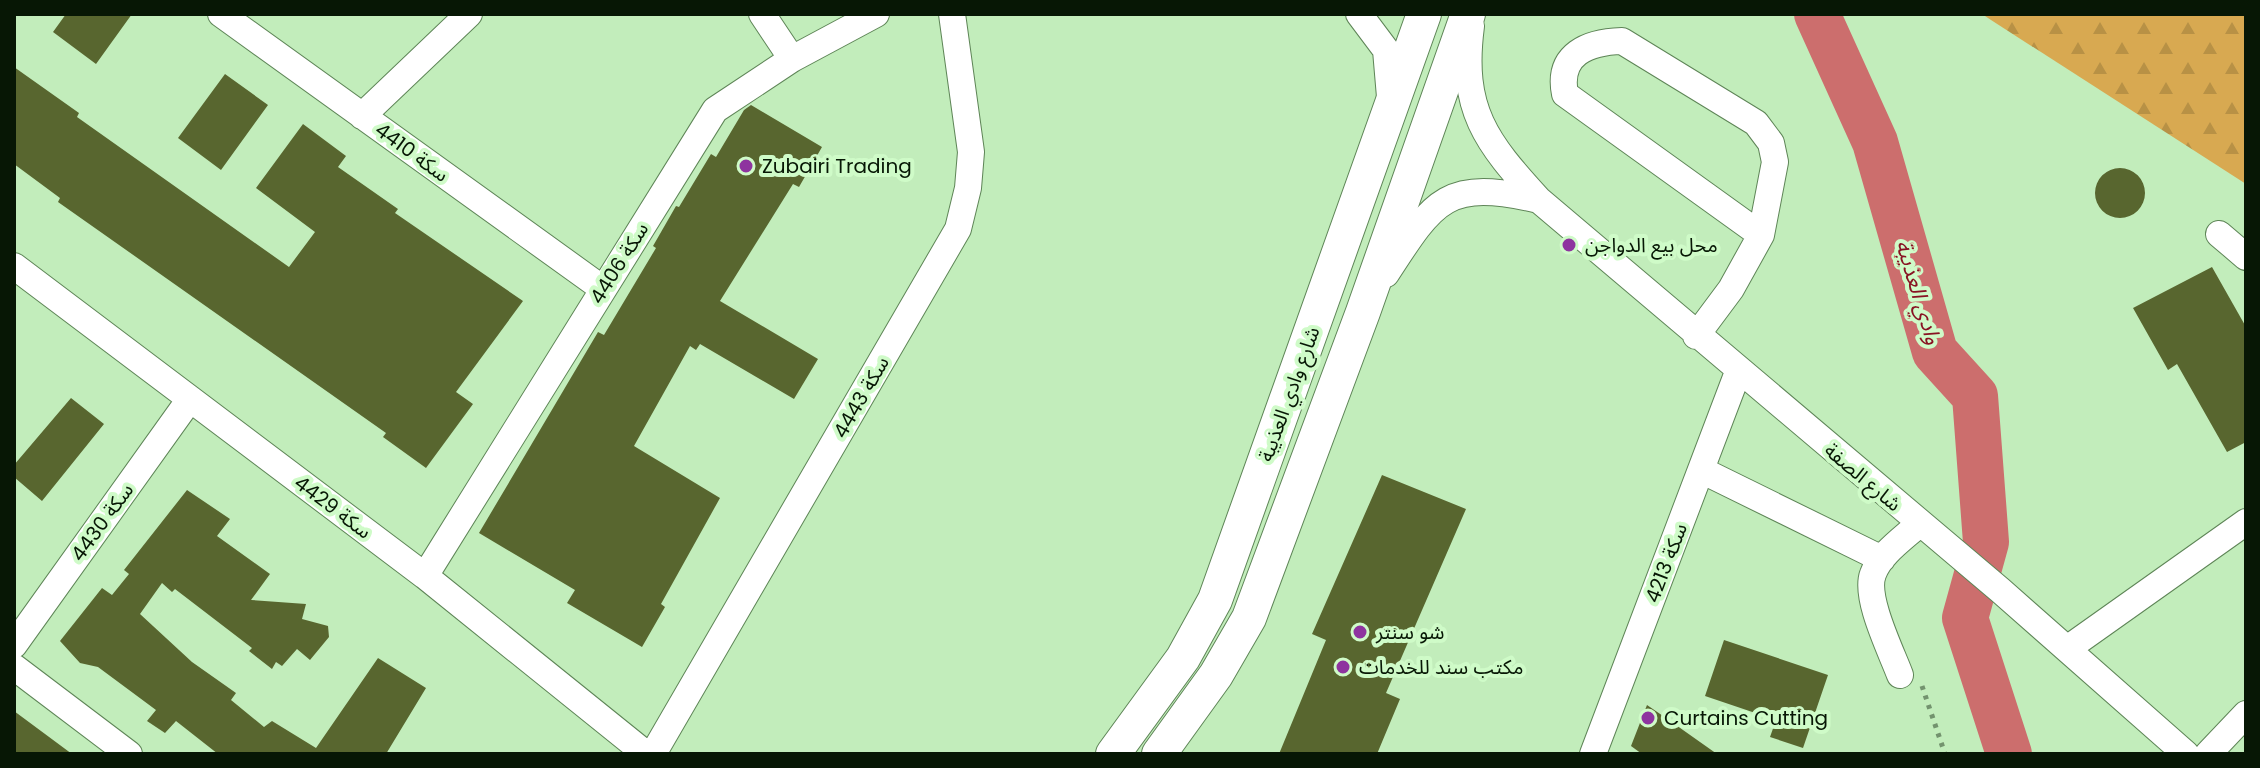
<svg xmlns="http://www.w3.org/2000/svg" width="2260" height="768" font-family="Poppins,'Noto Sans Arabic',sans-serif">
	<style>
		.forest { fill: url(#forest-firs) }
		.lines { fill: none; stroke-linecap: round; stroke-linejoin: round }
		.river { stroke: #cc6e6d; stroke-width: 46 }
		.building { fill: #58662f }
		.minor-casing { stroke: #5e8557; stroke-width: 28 }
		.major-casing { stroke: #5e8557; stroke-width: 36 }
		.path { stroke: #73936e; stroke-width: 5; stroke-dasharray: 4 6; stroke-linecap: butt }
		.minor { stroke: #fff; stroke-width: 26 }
		.major { stroke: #fff; stroke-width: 34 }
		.poi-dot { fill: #8e349f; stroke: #cffbc8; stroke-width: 3 }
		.labels { text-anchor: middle; stroke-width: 8; stroke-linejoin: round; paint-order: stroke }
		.street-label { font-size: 20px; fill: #071705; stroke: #cffbc8 }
		.poi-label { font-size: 20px; fill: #071705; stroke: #cffbc8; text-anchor: start }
		.water-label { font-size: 22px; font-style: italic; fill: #881423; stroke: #cffbc8 }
	</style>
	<defs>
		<pattern id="forest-firs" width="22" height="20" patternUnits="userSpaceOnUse" patternTransform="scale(2)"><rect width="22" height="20" fill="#d8a951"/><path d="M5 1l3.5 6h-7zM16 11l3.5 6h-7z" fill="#b89145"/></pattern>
	</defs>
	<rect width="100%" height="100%" fill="#c2edbb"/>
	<path class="forest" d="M 1982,14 L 2246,14 L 2246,184 L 1991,20 Z"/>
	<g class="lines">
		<path class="river" d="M 1817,14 L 1875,142 L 1935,352 L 1975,396 L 1986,542 L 1965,618 L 2009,754"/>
	</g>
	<path class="building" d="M 66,14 L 132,14 L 96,64 L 53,32 Z
		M 14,67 L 79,113 L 77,117 L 289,267 L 315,232 L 256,188 L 303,124 L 346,156 L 338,167 L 398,209 L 395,213 L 523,301 L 456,392 L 473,404 L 426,468 L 383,437 L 386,433 L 58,202 L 60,198 L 14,164 Z
		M 225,74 L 268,105 L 221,170 L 178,138 Z
		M 751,105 L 822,147 L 799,187 L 793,184 L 720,301 L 818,359 L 794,399 L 700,344 L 696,350 L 690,346 L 634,446 L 720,498 L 661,604 L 665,607 L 642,647 L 567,603 L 575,590 L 479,533 L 598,332 L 604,335 L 656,248 L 653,246 L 676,206 L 679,207 L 711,154 L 716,157 L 744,110 Z
		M2095 193a25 25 0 1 1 50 0a25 25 0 1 1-50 0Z
		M 2212,267 L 2246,327 L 2246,442 L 2227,452 L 2177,364 L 2168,370 L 2133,308 Z
		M 71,398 L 104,424 L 42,501 L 14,477 L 14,465 Z
		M 1382,475 L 1466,509 L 1386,693 L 1400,699 L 1377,754 L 1279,754 L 1326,640 L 1312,634 Z
		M 187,490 L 230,519 L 217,536 L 270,574 L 251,600 L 306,604 L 302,619 L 328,626 L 329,637 L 310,660 L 297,649 L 282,666 L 276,662 L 272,669 L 249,651 L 252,648 L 175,589 L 172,592 L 162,583 L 140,614 L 192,662 L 236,693 L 231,700 L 264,727 L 272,721 L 316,748 L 378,658 L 426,688 L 386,754 L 218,754 L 176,721 L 165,733 L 147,721 L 156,710 L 98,667 L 80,663 L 60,641 L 102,588 L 112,595 L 129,574 L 124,570 Z
		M 1724,640 L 1828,675 L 1803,748 L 1770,737 L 1776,720 L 1705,696 Z
		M 1647,705 L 1666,718 L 1717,754 L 1642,754 L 1631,746 Z
		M 14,711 L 72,754 L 14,754 Z"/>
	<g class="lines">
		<defs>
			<path id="minor" d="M 221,14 L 603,289
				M 762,14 L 792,59
				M 1359,14 L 1386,50 L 1390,97
				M 1471,26 C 1460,110 1486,142 1539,200 L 2000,590 L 2186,754
				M 362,116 L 469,14
				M 2219,234 L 2246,257
				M 14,266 L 425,576 L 646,754
				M 1386,274 C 1435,198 1447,179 1539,200
				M 1696,336 L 1731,289 L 1761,235 L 1775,162 L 1771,143 L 1756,123 L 1622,41 C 1588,42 1557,54 1565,94 L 1761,235
				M 1701,470 L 1882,559
				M 425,576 L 715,110 L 792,59 L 876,14
				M 14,645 L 190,399
				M 2067,649 L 2246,522
				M 14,667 L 129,754
				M 1900,675 C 1891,651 1864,597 1873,574 C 1880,554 1904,538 1919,524
				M 653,754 L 958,229 L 968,188 L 971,152 L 952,14
				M 1593,754 L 1738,372
				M 2208,754 L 2246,714"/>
			<path id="major" d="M 1113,754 L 1183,658 L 1215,600 L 1424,14
				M 1159,754 L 1216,675 L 1249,618 L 1363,312 L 1468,14"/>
		</defs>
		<use href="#minor" class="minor-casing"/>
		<use href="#major" class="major-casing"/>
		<path class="path" d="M 1922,686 L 1945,754"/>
		<use href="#minor" class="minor"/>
		<use href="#major" class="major"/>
	</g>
	<g class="poi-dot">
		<circle cx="746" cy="166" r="8"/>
		<circle cx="1569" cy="245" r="8"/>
		<circle cx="1360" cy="632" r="8"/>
		<circle cx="1343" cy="667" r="8"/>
		<circle cx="1648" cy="718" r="8"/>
	</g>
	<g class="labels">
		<g class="street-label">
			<text transform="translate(412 152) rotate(36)" y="7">سكة 4410</text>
			<text transform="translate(619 263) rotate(-58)" y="7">سكة 4406</text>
			<text transform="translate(1289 394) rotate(-70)" y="7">شارع وادي العذيبة</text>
			<text transform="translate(861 397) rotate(-60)" y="7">سكة 4443</text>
			<text transform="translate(1863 477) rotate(40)" y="7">شارع الصفة</text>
			<text transform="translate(333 507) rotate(37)" y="7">سكة 4429</text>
			<text transform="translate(102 522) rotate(-54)" y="7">سكة 4430</text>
			<text transform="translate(1666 563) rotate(-69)" y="7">سكة 4213</text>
		</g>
		<g class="poi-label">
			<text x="762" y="173">Zubairi Trading</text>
			<text x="1585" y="252">محل بيع الدواجن</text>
			<text x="1376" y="639">شو سنتر</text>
			<text x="1359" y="674">مكتب سند للخدمات</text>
			<text x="1664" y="725">Curtains Cutting</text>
		</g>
		<g class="water-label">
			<text transform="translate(1919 292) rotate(73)" y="8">وادي العذيبة</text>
		</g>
	</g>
	<rect width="2260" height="768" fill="none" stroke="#071705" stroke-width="32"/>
</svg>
